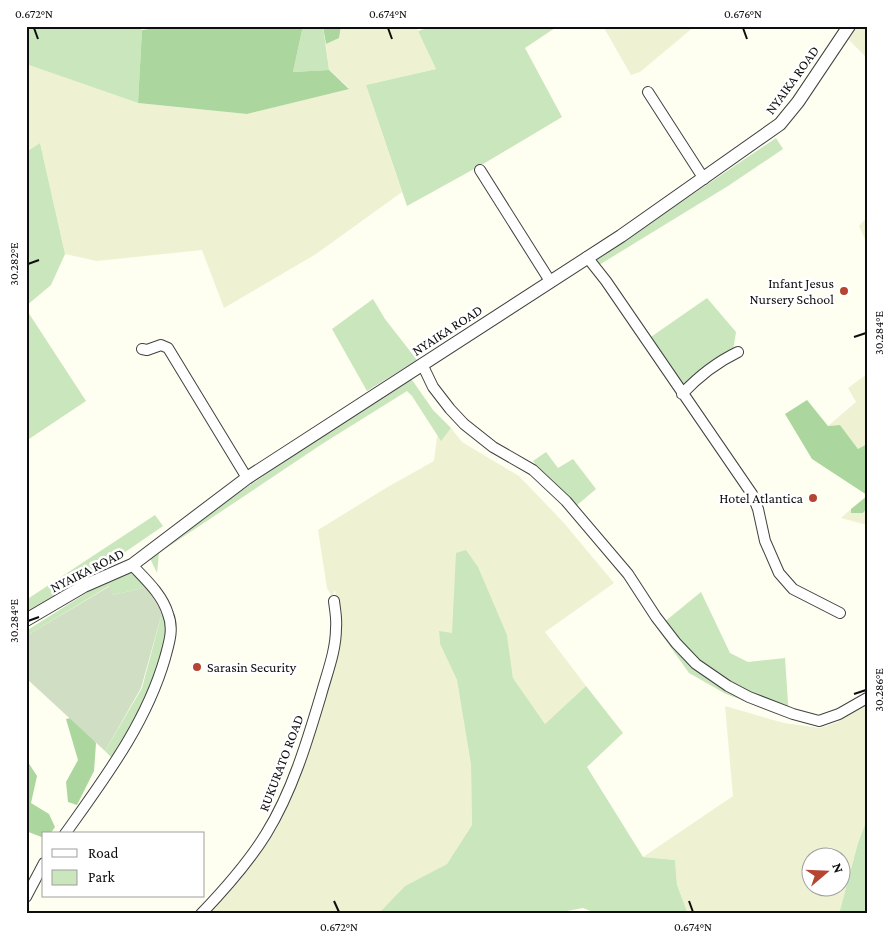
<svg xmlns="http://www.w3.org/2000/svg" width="893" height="940" font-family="'Crimson Pro',serif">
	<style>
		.farmland { fill: #eff2d2; fill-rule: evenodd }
		.green { fill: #cae6bc }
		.forest { fill: #abd69d }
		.cemetery { fill: #d0dfc3 }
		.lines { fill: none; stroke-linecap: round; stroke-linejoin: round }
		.minor-casing { stroke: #414141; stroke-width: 12 }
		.tertiary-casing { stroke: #414141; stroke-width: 14 }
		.minor { stroke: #fff; stroke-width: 10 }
		.tertiary { stroke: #fff; stroke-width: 12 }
		.ticks { fill: none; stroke: #0e0e0e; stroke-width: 2 }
		.poi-dot { fill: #b54430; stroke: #fff; stroke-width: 2 }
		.labels { text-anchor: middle; stroke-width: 5; stroke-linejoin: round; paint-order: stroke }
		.street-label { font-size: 14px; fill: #0e0e0e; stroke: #fff }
		.poi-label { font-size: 14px; fill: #0e0e0e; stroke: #fff; text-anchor: end }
		.neatline { fill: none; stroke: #0e0e0e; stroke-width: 2 }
		.ticks-label { font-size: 12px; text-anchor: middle; fill: #0e0e0e }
	</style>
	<rect width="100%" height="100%" fill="#fefef1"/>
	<path class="farmland" d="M 341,26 L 416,26 L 436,69 L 366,85 L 402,192 L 316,254 L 224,308 L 202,250 L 97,261 L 65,254 L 40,143 L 26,152 L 26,64 L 138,103 L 247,114 L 349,88 L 329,70 L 326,44 L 339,38 Z
		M 603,26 L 695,26 L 640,72 L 631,75 Z
		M 854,26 L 867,26 L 867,58 L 846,37 Z
		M 867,217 L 867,244 L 859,226 Z
		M 867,374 L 867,444 L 858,449 L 840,425 L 828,426 L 856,402 L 848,388 Z
		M 451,428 L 462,442 L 519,476 L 564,523 L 614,583 L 545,632 L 586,686 L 545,724 L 513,678 L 507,635 L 452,634 L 439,632 L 440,644 L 457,680 L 471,765 L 472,825 L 447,864 L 405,886 L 378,914 L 344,914 L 308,911 L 307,914 L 208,914 L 242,877 L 277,828 L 303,765 L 339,607 L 335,590 L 332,597 L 327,588 L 318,530 L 386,488 L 434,461 L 437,437 Z
		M 867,508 L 867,525 L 841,518 L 851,509 L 852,513 L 863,513 Z
		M 867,695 L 867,819 L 858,843 L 839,914 L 688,914 L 677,885 L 675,860 L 643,857 L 733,796 L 725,706 L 784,723 L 820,728 L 838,722 ZM 810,858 L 840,858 L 840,888 L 810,888 Z"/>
	<path class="green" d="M 26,26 L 137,26 L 142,30 L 138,103 L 26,64 Z
		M 303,26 L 323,26 L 329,70 L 293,72 Z
		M 434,26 L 558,26 L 525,48 L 562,117 L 483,164 L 407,206 L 366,85 L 436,69 L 418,31 Z
		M 776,138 L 783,149 L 728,186 L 599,265 L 597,259 Z
		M 40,143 L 65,254 L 51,285 L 26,306 L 26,152 Z
		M 707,298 L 736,332 L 733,351 L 682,389 L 648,339 Z
		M 373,299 L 385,319 L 417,360 L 367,391 L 332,329 Z
		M 26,309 L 86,401 L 26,441 Z
		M 410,377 L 433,410 L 451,428 L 441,441 L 412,396 L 407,391 L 322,444 L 159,553 L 157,573 L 148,554 Z
		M 546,452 L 558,468 L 573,459 L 596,489 L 576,506 L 603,551 L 533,461 Z
		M 155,515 L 163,526 L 86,579 L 26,616 L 26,600 Z
		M 466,550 L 478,567 L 507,635 L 513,678 L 545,724 L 586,686 L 623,733 L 625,731 L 587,767 L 643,857 L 675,860 L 677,885 L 688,914 L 598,914 L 583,908 L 551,914 L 378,914 L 405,886 L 447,864 L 472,825 L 471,765 L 457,680 L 440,644 L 439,631 L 452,633 L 456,553 Z
		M 134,563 L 147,587 L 113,595 L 109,586 L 26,636 L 26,631 Z
		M 701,592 L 730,653 L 748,662 L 785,658 L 789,718 L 726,694 L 689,673 L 657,628 Z
		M 162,613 L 169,619 L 154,684 L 112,758 L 105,751 L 142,688 Z
		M 867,819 L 867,914 L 839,914 L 858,843 Z"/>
	<path class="forest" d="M 170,26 L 303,26 L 293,72 L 329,70 L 349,89 L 247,114 L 138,103 L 142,30 Z
		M 323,26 L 341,26 L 339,38 L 326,44 Z
		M 807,400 L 828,426 L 840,425 L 858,449 L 867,444 L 867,495 L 812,459 L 785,414 Z
		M 867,496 L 867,508 L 863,513 L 851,513 L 851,509 Z
		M 75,717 L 96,743 L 94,771 L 77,805 L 68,802 L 66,782 L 78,760 L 66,719 Z
		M 26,759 L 37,776 L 31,803 L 49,814 L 55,827 L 50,834 L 44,834 L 44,838 L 26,831 Z"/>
	<path class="cemetery" d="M 110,586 L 113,595 L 147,587 L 162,613 L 141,688 L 105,751 L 26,678 L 26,636 Z"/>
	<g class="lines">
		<defs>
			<path id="minor" d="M 648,92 L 704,179
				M 480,170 L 550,281
				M 587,257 L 606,281 L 752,494 L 758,509 L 765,541 L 779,573 L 793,589 L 840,613
				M 142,349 L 147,350 L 161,345 L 168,348 L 247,478
				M 422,364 L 433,387 L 450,409 L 464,424 L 493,447 L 533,470 L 566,501 L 628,574 L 656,617 L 676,643 L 696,664 L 728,686 L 749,697 L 793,714 L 819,721 L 839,714 L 867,698
				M 682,394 C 698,377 717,362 738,352
				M 65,834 C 104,779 146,724 165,658 C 169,643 174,629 168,614 C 162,594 146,580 132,565
				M 26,897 L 44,863
				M 201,914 C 225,889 248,863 266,834 C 292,792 307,742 321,695 C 327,673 336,651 336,628 C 337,619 335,610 334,601"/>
			<path id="tertiary" d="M 26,620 L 84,586 L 132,565 L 247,478 L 621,236 L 780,124 L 798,102 L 849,26"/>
		</defs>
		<use href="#minor" class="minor-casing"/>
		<use href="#tertiary" class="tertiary-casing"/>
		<use href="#minor" class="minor"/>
		<use href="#tertiary" class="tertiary"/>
	</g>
	<path class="ticks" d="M 34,28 L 38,39M 388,28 L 392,39M 743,28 L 747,39M 28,264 L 39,260M 854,337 L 866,333M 28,621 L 39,617M 854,694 L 866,690M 334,901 L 339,912M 689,901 L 693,912"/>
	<g class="poi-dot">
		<circle cx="844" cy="291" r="5"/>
		<circle cx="813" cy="498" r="5"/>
		<circle cx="197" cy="667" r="5"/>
	</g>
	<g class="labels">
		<g class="street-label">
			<text transform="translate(792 80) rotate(-54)" y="5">NYAIKA ROAD</text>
			<text transform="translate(447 330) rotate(-33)" y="5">NYAIKA ROAD</text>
			<text transform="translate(87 570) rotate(-27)" y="5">NYAIKA ROAD</text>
			<text transform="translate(281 763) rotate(-69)" y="5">RUKURATO ROAD</text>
		</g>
		<g class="poi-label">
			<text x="834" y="288">Infant Jesus<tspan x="834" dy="16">Nursery School</tspan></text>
			<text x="803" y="503">Hotel Atlantica</text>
			<text x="207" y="672" text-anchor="start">Sarasin Security</text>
		</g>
	</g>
	<rect width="893" height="940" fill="none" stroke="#ffffff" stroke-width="55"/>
	<rect x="42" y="832" width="162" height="65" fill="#ffffff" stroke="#9f9f9f"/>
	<rect x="52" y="849" width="25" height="8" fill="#ffffff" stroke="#9f9f9f"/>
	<text x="88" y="858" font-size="15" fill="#0e0e0e">Road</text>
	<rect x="52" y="870" width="25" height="15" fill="#cae6bc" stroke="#9f9f9f"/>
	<text x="88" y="882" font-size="15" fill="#0e0e0e">Park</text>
	<g transform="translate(826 872) rotate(71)"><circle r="24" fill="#ffffff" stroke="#9f9f9f"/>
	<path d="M0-4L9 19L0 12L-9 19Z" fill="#b54430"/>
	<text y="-8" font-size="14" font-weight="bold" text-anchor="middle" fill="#0e0e0e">N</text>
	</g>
	<rect x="28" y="28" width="838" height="884" class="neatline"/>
	<g class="ticks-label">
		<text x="34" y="18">0.672°N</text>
		<text x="388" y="18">0.674°N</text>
		<text x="743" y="18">0.676°N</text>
		<text transform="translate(14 264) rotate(-90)" y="4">30.282°E</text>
		<text transform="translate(879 333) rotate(-90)" y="4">30.284°E</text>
		<text transform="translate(14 621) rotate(-90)" y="4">30.284°E</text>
		<text transform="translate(879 690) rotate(-90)" y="4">30.286°E</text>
		<text x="339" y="931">0.672°N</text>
		<text x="693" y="931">0.674°N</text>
	</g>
</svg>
